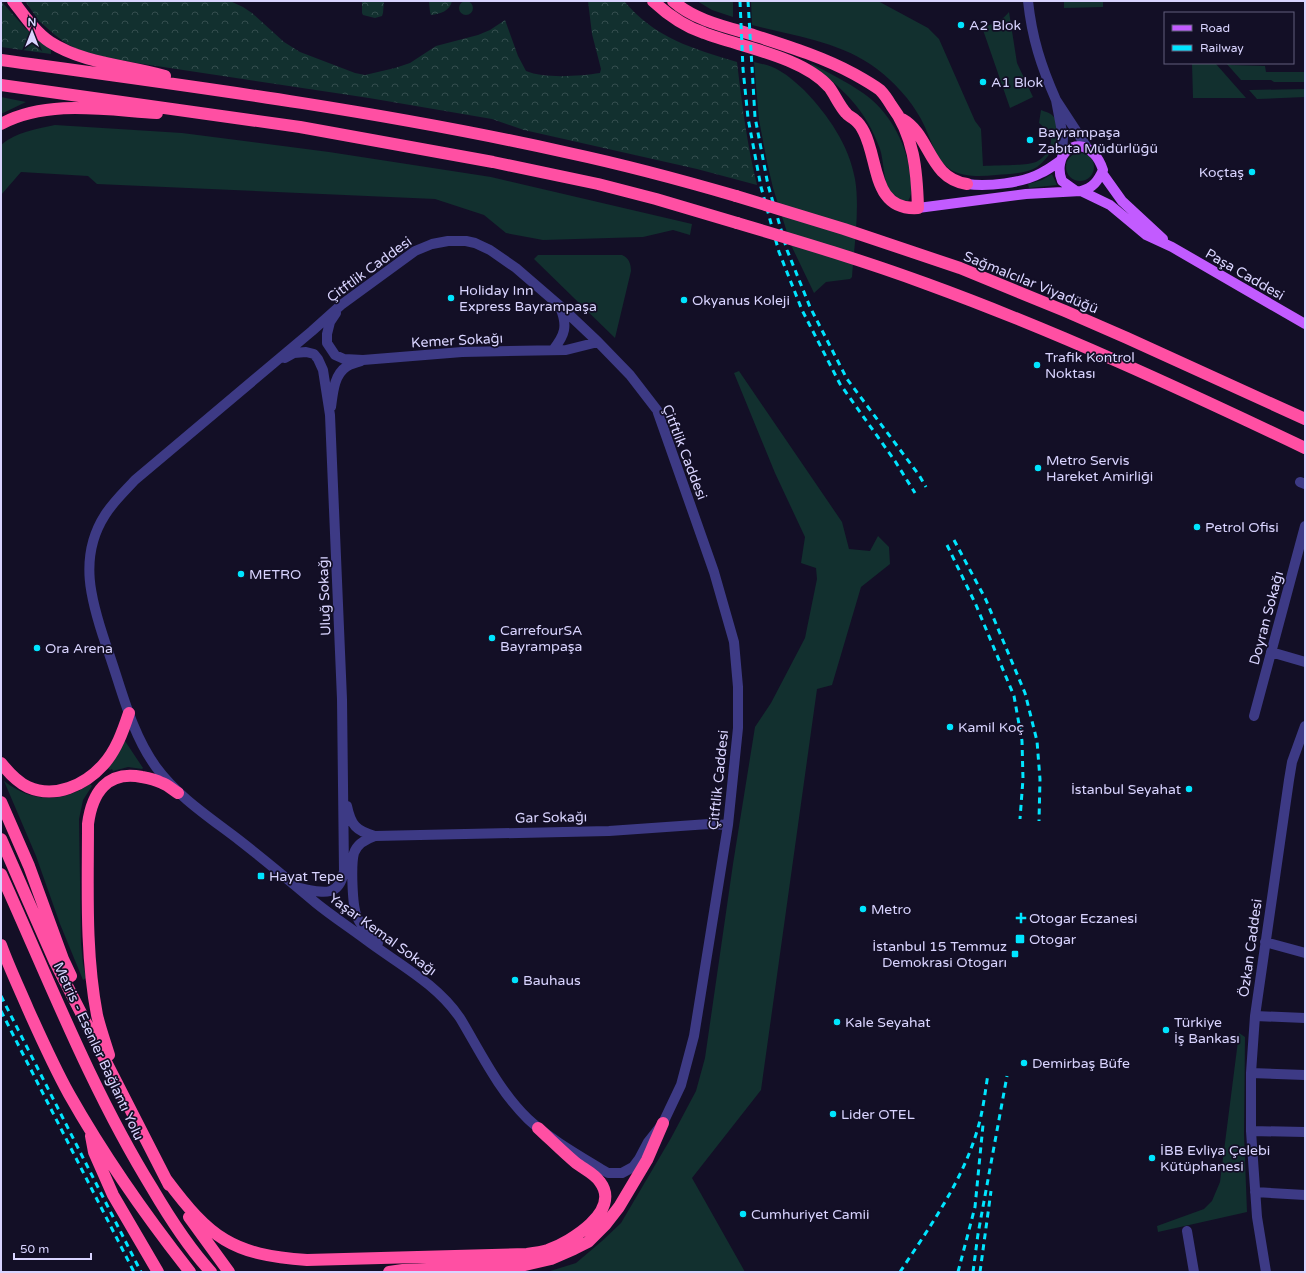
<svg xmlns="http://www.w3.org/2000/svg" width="1306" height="1273" font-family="'Varela Round',sans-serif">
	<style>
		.grass { fill: #12302f }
		.forest { fill: url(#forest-crowns) }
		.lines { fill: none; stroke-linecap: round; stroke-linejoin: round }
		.minor { stroke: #3d3a85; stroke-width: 10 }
		.major { stroke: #c25bff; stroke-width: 10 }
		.highway { stroke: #ff4fa3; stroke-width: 12 }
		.rail { stroke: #00e5ff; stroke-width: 3; stroke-dasharray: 6 5; stroke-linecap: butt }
		.highway-bridge { stroke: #ff4fa3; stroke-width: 12 }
		.poi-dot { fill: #00e5ff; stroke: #130f26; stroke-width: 1.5 }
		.labels { text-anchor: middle; stroke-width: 3.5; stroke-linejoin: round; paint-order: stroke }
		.poi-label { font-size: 14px; fill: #d9d4ff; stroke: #130f26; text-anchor: start }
		.street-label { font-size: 14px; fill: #d9d4ff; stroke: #130f26 }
	</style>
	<defs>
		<pattern id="forest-crowns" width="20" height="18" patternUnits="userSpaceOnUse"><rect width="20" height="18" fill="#12302f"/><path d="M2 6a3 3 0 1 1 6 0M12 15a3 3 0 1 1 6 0" fill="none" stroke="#344d4e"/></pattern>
	</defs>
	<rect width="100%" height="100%" fill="#130f26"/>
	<path class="grass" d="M 697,1 L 733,1 L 733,17 L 712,10 Z
		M 751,1 L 878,1 L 928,28 L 939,39 L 975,121 L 981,129 L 983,166 C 995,165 1026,166 1036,162 C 1042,159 1048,153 1050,146 C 1054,135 1047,130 1039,123 L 1041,110 C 1046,112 1051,113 1054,117 C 1066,132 1050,158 1037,167 C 1025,174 1009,174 996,175 C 973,177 950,178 937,155 C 931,143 927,130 921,119 C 910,99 894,82 877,69 C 842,42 794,36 752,25 Z
		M 1064,1 L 1103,1 L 1103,7 L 1064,8 Z
		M459 8a7 7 0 1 1 14 0a7 7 0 1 1-14 0Z
		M 1009,12 L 1017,63 L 1033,97 L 1010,108 L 982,27 C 995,24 1000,22 1009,12 Z
		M 754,62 C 763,64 772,66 780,71 C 789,76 796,83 804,90 C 828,115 849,145 855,179 C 860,208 854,247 852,277 L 850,279 L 826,282 L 814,293 L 791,245 L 773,188 L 767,162 L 759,120 Z
		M 1192,63 L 1216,64 L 1246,98 L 1193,98 Z
		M 1226,63 L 1231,65 L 1265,66 L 1266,72 L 1305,72 L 1305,82 L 1274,82 L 1271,80 L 1241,80 Z
		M 812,64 C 829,73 847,82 863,93 C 889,111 905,141 910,171 C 911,181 914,192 908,201 C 900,200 894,198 890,191 C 883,181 884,161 880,149 C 866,110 843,88 811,65 Z
		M 1305,89 L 1305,97 L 1257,99 L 1249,90 Z
		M 1,97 L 26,102 L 1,114 Z
		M 55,125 L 182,133 L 329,152 L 491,177 L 692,224 L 690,235 L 673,230 L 643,237 L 543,240 L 506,233 L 484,215 L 435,199 L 97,184 L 88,176 L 21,172 L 1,195 L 1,145 C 16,132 36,129 55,125 Z
		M1066 167a14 14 0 1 1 28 0a14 14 0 1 1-28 0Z
		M 1052,174 L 1057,185 L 1029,188 L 1028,184 L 1042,180 Z
		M 538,255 L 622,255 C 629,258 631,264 631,271 L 615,338 L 534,259 Z
		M 739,371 L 842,522 L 849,549 L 870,551 L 878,536 L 889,547 L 890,564 L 861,587 L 832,685 L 817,689 L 761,1090 L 692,1178 L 745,1272 L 547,1272 L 576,1263 L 602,1241 L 621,1223 L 671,1138 L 696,1091 L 705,1058 L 733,864 L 755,727 L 771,703 L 805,638 L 817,579 L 816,568 L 801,563 L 805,537 L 775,473 L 734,373 Z
		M 123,738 L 143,768 L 142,769 L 128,767 L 113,771 L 112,769 L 110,770 L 107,767 Z
		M 4,781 C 31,802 61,804 90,784 L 92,786 L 83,800 L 79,819 L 81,943 L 83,964 L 86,978 L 83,980 L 60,924 L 36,856 Z
		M 1239,1033 L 1245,1037 L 1244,1134 L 1247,1212 L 1158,1232 L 1157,1226 L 1204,1209 L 1212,1201 L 1220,1182 Z"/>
	<path class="forest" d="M 1,1 L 26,29 L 51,49 L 51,54 L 1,47 Z
		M 25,1 L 230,1 L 243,7 L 252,13 L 284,42 L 300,52 L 355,73 L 365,75 L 395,68 L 410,63 L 436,46 L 478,35 L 490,30 L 505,20 L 518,56 L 526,71 C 545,79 580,76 600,73 L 601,69 L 592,34 L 588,1 L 624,1 C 656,39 692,48 737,62 C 742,104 747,145 757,185 L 697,169 L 524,130 L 492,119 L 369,98 L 130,62 L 86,53 L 67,44 L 55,35 L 39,21 Z
		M 362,1 L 384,1 L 383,13 L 382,16 L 375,18 L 363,15 L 362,13 Z
		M 429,1 L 452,1 C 450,11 440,14 431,15 L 430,12 Z"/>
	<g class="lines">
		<path class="minor" d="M 1028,1 C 1032,38 1041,66 1056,100
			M 1062,156 L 1063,137 L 1056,100 L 1088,149
			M 448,241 L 466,241 L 475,243 L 490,250 L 516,268 L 560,306 L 598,342 L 630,375 L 657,410 L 714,572 L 734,642 L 738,687 L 738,728 L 728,825 L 694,1036 L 681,1085 L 663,1123 L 648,1142 L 639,1159 L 633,1167 L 622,1173 L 608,1173 L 601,1169 C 578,1155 547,1137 528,1119 C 499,1091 481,1053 460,1018 C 436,983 398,964 365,939 C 349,927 332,916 316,903 C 291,882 265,860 239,840 C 209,817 178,797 156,767 C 130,731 121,686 106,645 C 91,601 78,557 105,515 C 113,502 125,491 135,480 L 312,331 L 341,305 L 415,251 L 432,244 Z
			M 336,313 L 330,322 L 327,334 L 327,343 L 335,355 L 344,359 L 363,360 L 462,352 L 566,350 L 598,342
			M 553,350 C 565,335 568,326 560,307
			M 285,358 L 294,353 L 306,352 L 314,354 L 318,359 L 323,370 L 330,415 L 342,699 L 344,871 C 339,899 321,892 299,888
			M 331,407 C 333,393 334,375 346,367 C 350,364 356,363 361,361
			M 1300,482 L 1305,484
			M 1271,652 L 1305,662
			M 1254,716 L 1305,526
			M 347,806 C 351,825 356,831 375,836 L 609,831 L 709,824 L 728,825
			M 375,836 C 366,839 357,844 354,853 C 351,864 352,906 357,917 C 361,927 370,935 378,943
			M 1265,942 L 1305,953
			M 1255,1016 L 1305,1018
			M 1251,1073 L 1305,1075
			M 1251,1131 L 1305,1132
			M 1255,1192 L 1305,1195
			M 1187,1231 L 1194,1272
			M 1266,1272 L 1257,1217 L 1251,1131 L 1251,1073 L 1255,1016 L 1289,780 L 1292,762 L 1305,726"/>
		<path class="major" d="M 1102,173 L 1122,201 L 1163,239
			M 967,184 C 987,187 1023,183 1041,173 C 1048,170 1054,165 1060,161
			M 1081,191 L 1110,205 L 1146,235 L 1172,247 L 1305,324
			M 918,208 L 1026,194 L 1081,191 C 1093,188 1098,181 1103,170 C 1101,164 1098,158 1094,154 C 1075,134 1052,156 1062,181 L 1076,191"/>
		<path class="highway" d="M 13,1 C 24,15 35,32 50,42 C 84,64 127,65 165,76
			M 653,1 C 667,14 686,27 704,33 C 741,47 803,57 829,87 C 835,95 839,105 846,113 C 848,116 852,117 855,120 C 859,123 862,128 864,132 C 879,161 872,211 918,208 C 917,171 914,135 891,105 C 888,100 884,94 880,90 C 872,84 863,79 854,74 C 821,56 784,45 747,33 C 722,26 693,19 673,1
			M 1,60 C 191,86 381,111 569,153 C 625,165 681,180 736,196
			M 1,85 L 300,127 L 493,162 L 598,184 L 656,199 L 737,223
			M 902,119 C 931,135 928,178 967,184
			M 1,124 C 48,99 106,110 157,113
			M 1,763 C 9,773 17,782 28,787 C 55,799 85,785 103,765 C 116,751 123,731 129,713
			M 1,802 L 29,866 L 63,959 L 71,976
			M 1,839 L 55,962 L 169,1185
			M 1,874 C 49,980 91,1089 152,1188 C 169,1217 188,1247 211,1272
			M 1,945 C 9,967 19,988 28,1009 C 41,1038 54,1067 69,1094 C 104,1156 146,1216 190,1272
			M 109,1055 C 105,1042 100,1028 97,1015 C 85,952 88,887 88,824 C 92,793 107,770 142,777 C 148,778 156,780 162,783 C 168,785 173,790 178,793
			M 91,1136 L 94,1152 L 113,1195 L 158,1272
			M 166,1179 C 210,1238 232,1255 307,1260 L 527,1254 C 534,1253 541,1252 548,1250 C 570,1242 622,1211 600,1182 C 595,1174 584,1169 576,1163 C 563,1152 551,1140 538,1128
			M 189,1217 L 229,1272
			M 389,1272 L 403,1270 L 525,1265 L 551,1259 L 574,1249 L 588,1242 L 605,1225 L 619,1207 L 647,1160 L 663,1123"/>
		<path class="rail" d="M 740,1 L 743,69 L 748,118 L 761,187 L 779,252 L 802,310 L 840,384 L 895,461 L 915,493
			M 748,1 L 755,117 L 768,185 L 787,250 L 810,307 L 847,379 L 919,475 L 926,487
			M 954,540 L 986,600 L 1025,693 L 1037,741 L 1040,779 L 1039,821
			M 947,545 L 976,605 L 1014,696 L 1022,741 L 1023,779 L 1020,819
			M 1,996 L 141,1272
			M 1,1011 L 134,1272
			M 900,1272 C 929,1228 962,1182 977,1131 C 983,1112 985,1093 988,1074
			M 958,1272 L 975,1207 L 983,1125
			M 973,1272 L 978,1234 L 1007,1076
			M 980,1272 L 991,1191"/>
		<path class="highway-bridge" d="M 736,196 L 844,229 L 960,268 L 1065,311 L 1127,338 L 1305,419
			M 737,223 C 801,242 865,261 927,284 C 1056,331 1181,389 1305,448"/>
	</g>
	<g class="poi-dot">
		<circle cx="961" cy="25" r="4"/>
		<circle cx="983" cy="82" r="4"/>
		<circle cx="1030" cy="140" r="4"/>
		<circle cx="1252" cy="172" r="4"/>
		<circle cx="451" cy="298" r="4"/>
		<circle cx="684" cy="300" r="4"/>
		<circle cx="1037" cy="365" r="4"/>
		<circle cx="1038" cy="468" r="4"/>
		<circle cx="1197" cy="527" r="4"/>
		<circle cx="241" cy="574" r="4"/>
		<circle cx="492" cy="638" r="4"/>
		<circle cx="37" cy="648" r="4"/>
		<circle cx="950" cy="727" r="4"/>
		<circle cx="1189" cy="789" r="4"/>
		<rect x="257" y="872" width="8" height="8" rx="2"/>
		<circle cx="863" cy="909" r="4"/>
		<path d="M1019 912h4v4h4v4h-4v4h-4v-4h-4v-4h4z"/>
		<rect x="1015" y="934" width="10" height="10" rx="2"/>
		<rect x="1011" y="950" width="8" height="8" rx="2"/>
		<circle cx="515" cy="980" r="4"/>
		<circle cx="837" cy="1022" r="4"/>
		<circle cx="1166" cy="1030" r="4"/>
		<circle cx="1024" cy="1063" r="4"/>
		<circle cx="833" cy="1114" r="4"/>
		<circle cx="1152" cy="1158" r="4"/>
		<circle cx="743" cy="1214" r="4"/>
	</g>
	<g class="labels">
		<g class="poi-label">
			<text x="969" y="30">A2 Blok</text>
			<text x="991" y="87">A1 Blok</text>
			<text x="1038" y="137">Bayrampaşa<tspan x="1038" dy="16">Zabıta Müdürlüğü</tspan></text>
			<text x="1244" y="177" text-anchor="end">Koçtaş</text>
			<text x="459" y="295">Holiday Inn<tspan x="459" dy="16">Express Bayrampaşa</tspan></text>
			<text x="692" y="305">Okyanus Koleji</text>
			<text x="1045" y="362">Trafik Kontrol<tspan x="1045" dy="16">Noktası</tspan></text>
			<text x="1046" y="465">Metro Servis<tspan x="1046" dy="16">Hareket Amirliği</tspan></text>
			<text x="1205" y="532">Petrol Ofisi</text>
			<text x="249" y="579">METRO</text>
			<text x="500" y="635">CarrefourSA<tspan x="500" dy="16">Bayrampaşa</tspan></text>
			<text x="45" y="653">Ora Arena</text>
			<text x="958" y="732">Kamil Koç</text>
			<text x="1181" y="794" text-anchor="end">İstanbul Seyahat</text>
			<text x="269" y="881">Hayat Tepe</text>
			<text x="871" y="914">Metro</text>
			<text x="1029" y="923">Otogar Eczanesi</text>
			<text x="1029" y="944">Otogar</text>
			<text x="1007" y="951" text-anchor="end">İstanbul 15 Temmuz<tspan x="1007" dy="16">Demokrasi Otogarı</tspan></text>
			<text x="523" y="985">Bauhaus</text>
			<text x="845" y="1027">Kale Seyahat</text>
			<text x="1174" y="1027">Türkiye<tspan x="1174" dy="16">İş Bankası</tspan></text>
			<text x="1032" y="1068">Demirbaş Büfe</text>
			<text x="841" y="1119">Lider OTEL</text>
			<text x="1160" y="1155">İBB Evliya Çelebi<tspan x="1160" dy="16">Kütüphanesi</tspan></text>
			<text x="751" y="1219">Cumhuriyet Camii</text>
		</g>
		<g class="street-label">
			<text transform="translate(369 269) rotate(-36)" y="5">Çitftlik Caddesi</text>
			<text transform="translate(1245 274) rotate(30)" y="5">Paşa Caddesi</text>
			<text transform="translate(1031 282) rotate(22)" y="5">Sağmalcılar Viyadüğü</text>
			<text transform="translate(457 340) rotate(-3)" y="5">Kemer Sokağı</text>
			<text transform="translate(685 452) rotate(69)" y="5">Çitftlik Caddesi</text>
			<text transform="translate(324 596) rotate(-92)" y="5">Uluğ Sokağı</text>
			<text transform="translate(1266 618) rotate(-75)" y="5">Doyran Sokağı</text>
			<text transform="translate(718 780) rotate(-84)" y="5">Çitftlik Caddesi</text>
			<text transform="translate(551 817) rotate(-1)" y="5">Gar Sokağı</text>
			<text transform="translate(383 934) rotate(36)" y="5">Yaşar Kemal Sokağı</text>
			<text transform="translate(1250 948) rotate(-82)" y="5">Özkan Caddesi</text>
			<text transform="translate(99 1051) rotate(65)" y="5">Metris - Esenler Bağlantı Yolu</text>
		</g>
	</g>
	<rect width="1306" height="1273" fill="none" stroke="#d9d4ff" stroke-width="4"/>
	<rect x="1164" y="12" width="130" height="52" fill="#130f26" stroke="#625e7d"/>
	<rect x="1172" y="25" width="20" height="6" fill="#c25bff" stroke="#625e7d"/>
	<text x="1200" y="32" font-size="12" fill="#d9d4ff">Road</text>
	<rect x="1172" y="45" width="20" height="6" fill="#00e5ff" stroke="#625e7d"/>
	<text x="1200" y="52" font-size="12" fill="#d9d4ff">Railway</text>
	<g transform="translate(32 32)" stroke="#130f26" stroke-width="3" paint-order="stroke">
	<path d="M0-3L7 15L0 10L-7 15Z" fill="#d9d4ff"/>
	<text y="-6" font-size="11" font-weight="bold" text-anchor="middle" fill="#d9d4ff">N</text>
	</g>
	<path d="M14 1253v6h77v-6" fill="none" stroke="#d9d4ff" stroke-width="2"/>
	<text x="20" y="1253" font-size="12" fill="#d9d4ff" stroke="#130f26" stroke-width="3" paint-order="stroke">50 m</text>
</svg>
